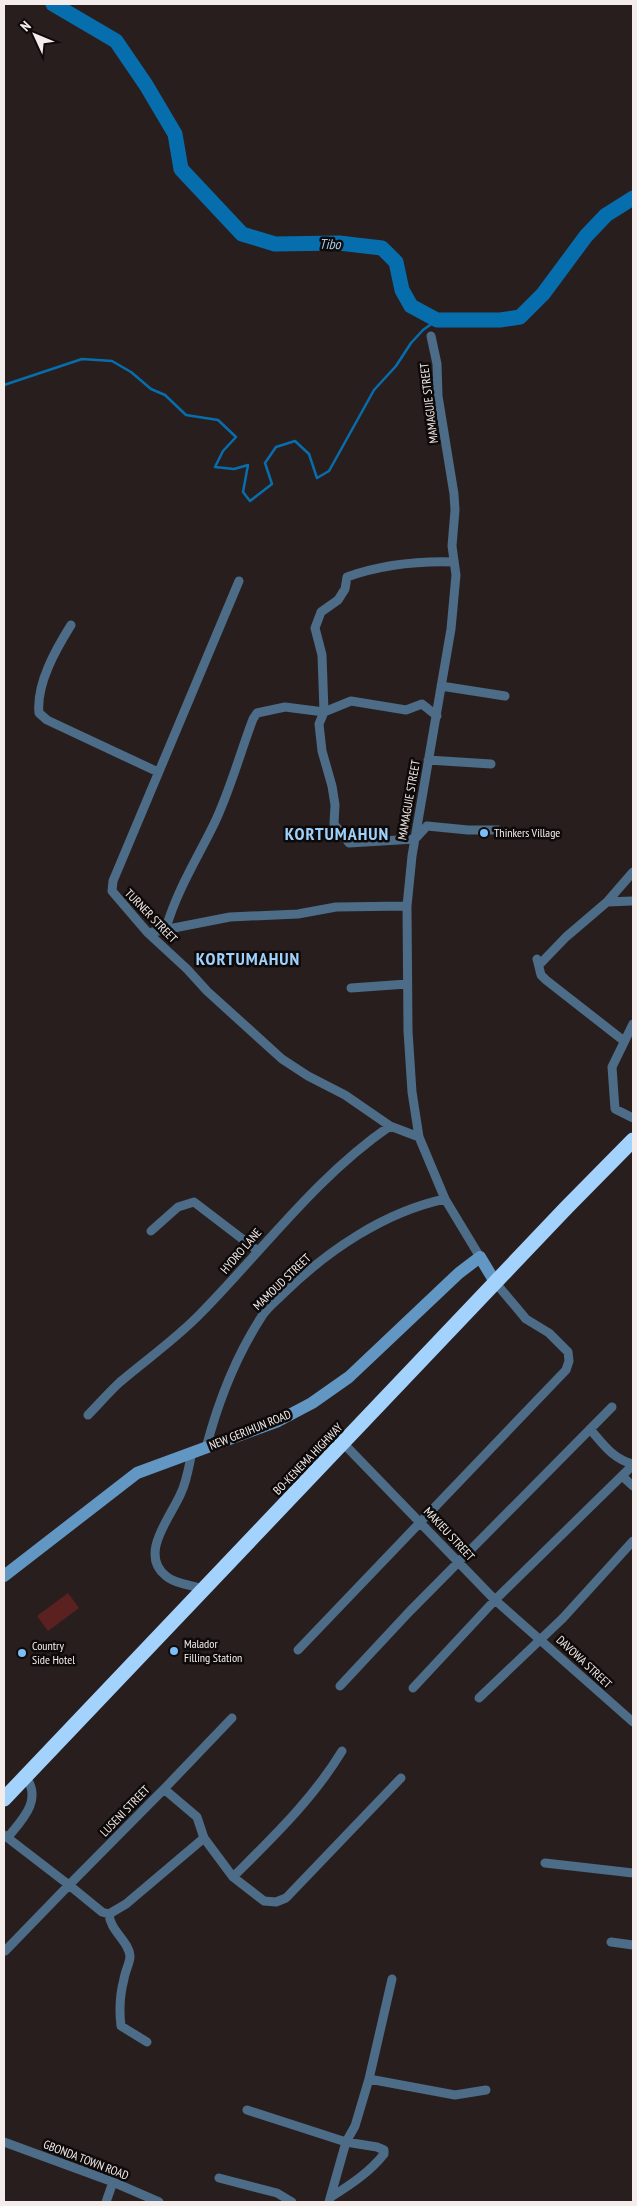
<svg xmlns="http://www.w3.org/2000/svg" width="637" height="2206" font-family="'PT Sans Narrow',sans-serif">
	<style>
		.green { fill: #5b2120 }
		.lines { fill: none; stroke-linecap: round; stroke-linejoin: round }
		.stream { stroke: #076eae; stroke-width: 2.5 }
		.river { stroke: #076eae; stroke-width: 15 }
		.street { stroke: #4c6c88; stroke-width: 9 }
		.secondary { stroke: #6297c4; stroke-width: 12 }
		.highway { stroke: #a3d3fd; stroke-width: 15 }
		.poi-dot { fill: #7abff8; stroke: #0e0a09; stroke-width: 2 }
		.labels { text-anchor: middle; stroke-width: 5; stroke-linejoin: round; paint-order: stroke }
		.street-label { font-size: 12px; fill: #f3eceb; stroke: #0e0a09 }
		.poi-label { font-size: 12px; fill: #f3eceb; stroke: #0e0a09; text-anchor: start }
		.water-label { font-size: 14px; font-style: italic; fill: #a6cdef; stroke: #0e0a09 }
		.district-label { font-size: 18px; font-weight: bold; letter-spacing: 1px; fill: #9fd1fc; stroke: #0e0a09 }
	</style>
	<rect width="100%" height="100%" fill="#291e1e"/>
	<path class="green" d="M 68,1593 L 79,1608 L 48,1631 L 37,1616 Z"/>
	<g class="lines">
		<path class="stream" d="M 4,385 L 82,359 L 112,361 L 131,372 L 151,389 L 165,395 L 186,415 L 218,420 L 236,437 L 223,451 L 215,467 L 234,469 L 248,465 L 243,492 L 250,501 L 272,484 L 265,463 L 276,447 L 295,441 L 309,454 L 317,478 L 329,471 L 374,390 L 396,366 L 411,343 L 423,330 L 437,320"/>
		<path class="river" d="M 53,4 L 116,41 L 146,85 L 175,134 L 181,169 L 242,234 L 275,244 L 339,243 L 382,248 L 396,262 L 402,290 L 411,306 L 437,320 L 500,320 L 520,317 L 543,294 L 586,236 L 606,215 L 633,198"/>
		<path class="street" d="M 431,336 L 437,364 L 438,396 L 454,494 L 455,510 L 452,546 L 456,575 L 451,629 L 412,856 L 407,906 L 408,1031 L 412,1092 L 419,1137 L 445,1199 L 480,1257
			M 453,562 C 417,561 381,565 347,577 L 345,589 L 338,600 L 321,612 L 315,628 L 322,655 L 324,712 L 319,724 L 322,751 L 332,786 L 335,805 L 334,824 L 349,843 L 415,839 L 427,826 L 468,830 L 498,830
			M 239,581 L 113,881 L 112,891 L 148,933 L 187,969 L 207,991 L 282,1059 L 308,1076 L 345,1095 L 390,1126
			M 71,625 C 56,649 36,684 39,713 L 47,720 L 158,772
			M 441,686 L 505,696
			M 428,760 L 491,764
			M 607,902 L 633,872
			M 166,928 C 177,890 197,859 214,824 C 230,791 240,753 253,719 L 257,713 L 285,707 L 324,712 L 351,701 L 406,710 L 422,704 L 437,716
			M 148,933 L 230,917 L 298,914 L 336,907 L 407,906
			M 537,959 L 541,975 L 546,980 L 624,1041
			M 539,965 L 566,937 L 607,902 L 632,901
			M 351,988 L 407,984
			M 633,1024 L 612,1067 L 615,1109 L 633,1118
			M 151,1231 L 178,1207 L 194,1202 L 258,1251
			M 88,1415 C 99,1404 109,1392 120,1382 C 147,1359 176,1339 201,1313 C 263,1250 316,1177 390,1126 L 419,1137
			M 590,1429 C 603,1444 613,1459 633,1464
			M 344,1444 L 495,1600 L 633,1722
			M 206,1448 C 218,1402 236,1356 262,1316 C 267,1308 276,1301 283,1294 C 327,1251 384,1212 445,1199
			M 192,1452 C 189,1465 187,1481 181,1493 C 171,1517 138,1554 166,1576 C 175,1584 192,1585 203,1589
			M 622,1476 L 633,1486
			M 298,1650 L 566,1370 L 569,1361 L 568,1352 L 549,1333 L 526,1319 L 495,1282
			M 340,1686 L 410,1611 L 612,1407
			M 413,1688 L 495,1600 L 633,1465
			M 479,1698 L 563,1618 L 633,1541
			M 164,1789 L 232,1718
			M 4,1835 L 69,1885 L 164,1789 L 197,1817 L 204,1838 L 233,1877 L 264,1901 L 276,1902 L 286,1898 L 401,1778
			M 8,1837 C 23,1819 43,1799 25,1776
			M 545,1863 L 633,1873
			M 233,1877 C 272,1838 313,1799 342,1751
			M 109,1914 C 110,1931 129,1941 130,1956 C 130,1963 125,1971 124,1979 C 120,1994 119,2010 121,2026 L 147,2042
			M 611,1942 L 633,1945
			M 5,1951 L 69,1885 L 102,1912 L 109,1914 L 126,1904 L 204,1838
			M 369,2079 L 392,1979
			M 247,2110 L 346,2142 L 377,2147 L 384,2150 L 384,2154 C 370,2172 350,2185 331,2197
			M 4,2142 L 113,2182 L 159,2202
			M 219,2178 L 277,2193 L 292,2202
			M 106,2202 L 113,2182
			M 329,2202 L 346,2142 L 355,2126 L 369,2079 L 455,2095 L 486,2090"/>
		<path class="secondary" d="M 4,1576 L 137,1473 L 278,1421 L 312,1403 L 349,1377 L 459,1273 L 480,1257 L 495,1282"/>
		<path class="highway" d="M 4,1799 L 566,1208 L 633,1140"/>
	</g>
	<g class="poi-dot">
		<circle cx="484" cy="833" r="5"/>
		<circle cx="174" cy="1651" r="5"/>
		<circle cx="22" cy="1653" r="5"/>
	</g>
	<g class="labels">
		<g class="street-label">
			<text transform="translate(429 403) rotate(-97)" y="4">MAMAGUIE STREET</text>
			<text transform="translate(409 800) rotate(-80)" y="4">MAMAGUIE STREET</text>
			<text transform="translate(151 916) rotate(46)" y="4">TURNER STREET</text>
			<text transform="translate(241 1251) rotate(-49)" y="4">HYDRO LANE</text>
			<text transform="translate(282 1282) rotate(-44)" y="4">MAMOUD STREET</text>
			<text transform="translate(250 1430) rotate(-22)" y="4">NEW GERIHUN ROAD</text>
			<text transform="translate(308 1459) rotate(-46)" y="4">BO-KENEMA HIGHWAY</text>
			<text transform="translate(449 1534) rotate(47)" y="4">MAKIEU STREET</text>
			<text transform="translate(584 1662) rotate(43)" y="4">DAVOWA STREET</text>
			<text transform="translate(125 1811) rotate(-46)" y="4">LUSENI STREET</text>
			<text transform="translate(86 2160) rotate(21)" y="4">GBONDA TOWN ROAD</text>
		</g>
		<g class="poi-label">
			<text x="494" y="837">Thinkers Village</text>
			<text x="184" y="1648">Malador<tspan x="184" dy="14">Filling Station</tspan></text>
			<text x="32" y="1650">Country<tspan x="32" dy="14">Side Hotel</tspan></text>
		</g>
		<g class="water-label">
			<text transform="translate(330 244) rotate(1)" y="5">Tibo</text>
		</g>
		<g class="district-label">
			<text x="337" y="840">KORTUMAHUN</text>
			<text x="248" y="965">KORTUMAHUN</text>
		</g>
	</g>
	<rect width="637" height="2206" fill="none" stroke="#f3eceb" stroke-width="10"/>
	<g transform="translate(35 35) rotate(314)" stroke="#0e0a09" stroke-width="4" paint-order="stroke">
	<path d="M0-4L9 19L0 12L-9 19Z" fill="#f3eceb"/>
	<text y="-8" font-size="14" font-weight="bold" text-anchor="middle" fill="#f3eceb">N</text>
	</g>
</svg>
